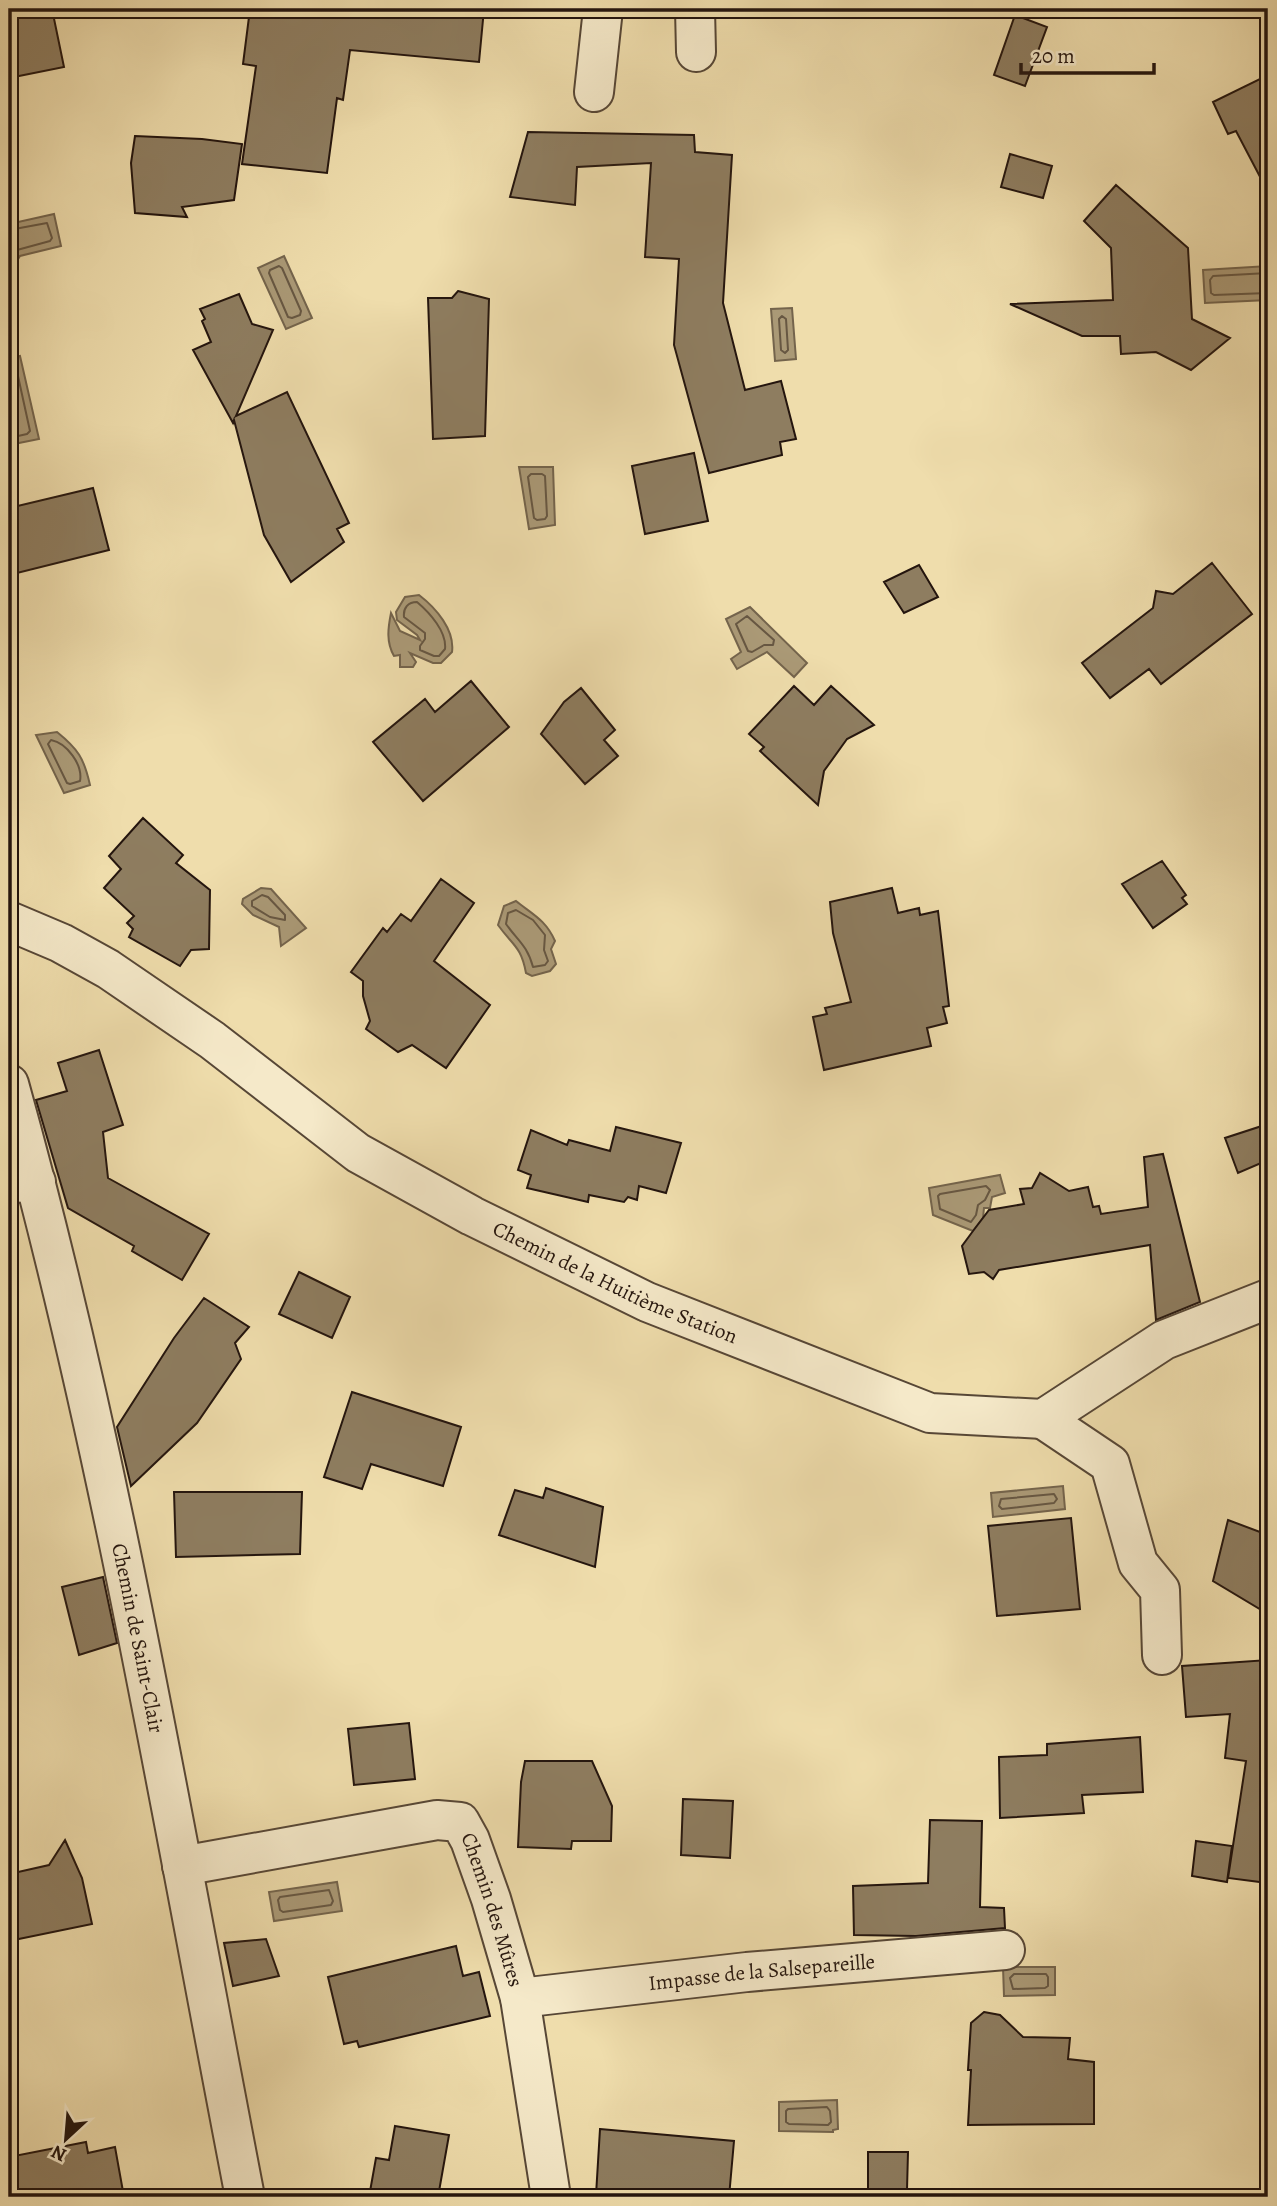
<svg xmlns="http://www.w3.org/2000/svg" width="1277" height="2206" font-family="Alegreya,serif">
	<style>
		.water { fill: #aa9976; stroke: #74644c; stroke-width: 2 }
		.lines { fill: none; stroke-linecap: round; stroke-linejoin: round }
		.shore { stroke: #675742; stroke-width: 2 }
		.building { fill: #8e7d60; stroke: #24150e; stroke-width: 2 }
		.minor-casing { stroke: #574736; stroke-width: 42 }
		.tertiary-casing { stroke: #574736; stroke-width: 42 }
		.minor { stroke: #f5e9c9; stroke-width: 38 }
		.tertiary { stroke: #f5e9c9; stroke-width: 38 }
		.labels { text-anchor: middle; stroke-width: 7; stroke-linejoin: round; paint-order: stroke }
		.street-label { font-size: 21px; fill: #24150e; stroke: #f5e9c9 }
	</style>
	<rect width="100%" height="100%" fill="#efddac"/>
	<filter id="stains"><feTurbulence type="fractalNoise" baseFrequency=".00286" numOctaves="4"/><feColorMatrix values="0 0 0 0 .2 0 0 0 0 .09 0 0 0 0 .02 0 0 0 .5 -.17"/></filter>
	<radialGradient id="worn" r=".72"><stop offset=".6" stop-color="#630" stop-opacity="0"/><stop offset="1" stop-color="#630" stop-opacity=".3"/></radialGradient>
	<path class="water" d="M 54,214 L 61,246 L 20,256 L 15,264 L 9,266 L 9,224 Z
		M 284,256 L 312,318 L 286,329 L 258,268 Z
		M 1268,266 L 1268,300 L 1205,303 L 1203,270 Z
		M 792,308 L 796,359 L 775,361 L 771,309 Z
		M 20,356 L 39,439 L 9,445 L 9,358 Z
		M 553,467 L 555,525 L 529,529 L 519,467 Z
		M 419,595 C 436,608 455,630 452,652 L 441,663 L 433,663 L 410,653 L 416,662 L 413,667 L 400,667 L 400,655 L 394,656 C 386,642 388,628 391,613 L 400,631 L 420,640 L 417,635 L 397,620 L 396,612 L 405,597 Z
		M 750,607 L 807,663 L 794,677 L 767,652 L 737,669 L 731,659 L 741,652 L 726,619 Z
		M 57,732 C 78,749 84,758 90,785 L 64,793 L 36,735 Z
		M 261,888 L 271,889 L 306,928 L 281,946 L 279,927 L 253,915 L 242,904 L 243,899 Z
		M 516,901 C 532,914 546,920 555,941 L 551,949 L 556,964 L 550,971 L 532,976 L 526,973 C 521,946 513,946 498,925 L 504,906 Z
		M 1000,1175 L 1005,1193 L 992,1197 L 990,1208 L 984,1208 L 983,1218 L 973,1231 L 933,1215 L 929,1188 Z
		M 1063,1486 L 1065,1509 L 993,1517 L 991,1493 Z
		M 337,1882 L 342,1911 L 274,1921 L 269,1892 Z
		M 1003,1967 L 1055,1967 L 1055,1995 L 1004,1996 Z
		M 837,2100 L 838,2129 L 833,2130 L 833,2132 L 779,2131 L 779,2102 Z"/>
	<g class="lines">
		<path class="shore" d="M 9,230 L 47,223 L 52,238 L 50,241 L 17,250 L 9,259
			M 279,266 L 282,268 L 301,311 L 300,315 L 292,318 L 288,317 L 269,273 L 270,270 Z
			M 1268,273 L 1213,276 L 1210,280 L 1211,293 L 1214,295 L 1268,293
			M 782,316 L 786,319 L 788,350 L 785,353 L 781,350 L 779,319 Z
			M 9,365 L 16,367 L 30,431 L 27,434 L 9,438
			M 531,474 L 542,474 L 545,476 L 547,516 L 545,519 L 537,520 L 534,518 L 528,477 Z
			M 417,602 C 430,613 447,632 445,649 L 439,656 L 434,656 L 420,650 L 420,646 L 425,639 L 425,633 L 404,617 C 403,608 408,602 417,602 Z
			M 747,616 L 774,640 L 773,645 L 764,645 L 752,652 L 748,651 L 736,624 Z
			M 51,740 C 67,743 83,765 80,781 L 70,784 L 67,783 L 48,744 Z
			M 262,895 L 268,897 L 285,915 L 285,920 L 270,917 L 252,906 L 252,901 Z
			M 516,910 L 533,920 L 545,935 L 544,950 L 548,961 L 545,965 L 533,967 C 527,945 518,941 506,924 L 508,913 Z
			M 986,1186 L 990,1190 L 985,1200 L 978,1205 L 976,1215 L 971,1222 L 940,1209 L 938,1196 L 940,1194 Z
			M 1054,1494 L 1057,1499 L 1054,1503 L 1002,1509 L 999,1506 L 1001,1499 Z
			M 329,1890 L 333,1901 L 331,1905 L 283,1912 L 280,1910 L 278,1900 L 280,1897 Z
			M 1014,1974 L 1046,1974 L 1048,1977 L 1048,1986 L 1045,1988 L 1013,1989 L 1010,1978 Z
			M 827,2107 L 830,2111 L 831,2122 L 828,2125 L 789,2124 L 786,2122 L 786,2111 L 788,2109 Z"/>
	</g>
	<path class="building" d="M 9,9 L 52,9 L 64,67 L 9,78 Z
		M 250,9 L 484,9 L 479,62 L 350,50 L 343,100 L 337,98 L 327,173 L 242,164 L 256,66 L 243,64 Z
		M 1015,15 L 1047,27 L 1025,86 L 994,75 Z
		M 1268,75 L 1268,192 L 1236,131 L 1228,134 L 1213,102 Z
		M 528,132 L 694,135 L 695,152 L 732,155 L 723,303 L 745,390 L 781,381 L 796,439 L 780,442 L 782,455 L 709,473 L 674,345 L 679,259 L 645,257 L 651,163 L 577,167 L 575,205 L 510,197 Z
		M 135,136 L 202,139 L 242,144 L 234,200 L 182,207 L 187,217 L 135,213 L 131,163 Z
		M 1010,154 L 1052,166 L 1043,198 L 1001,187 Z
		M 1116,185 L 1188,248 L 1192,319 L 1230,338 L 1191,370 L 1156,352 L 1121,354 L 1120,336 L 1082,336 L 1010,304 L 1113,300 L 1111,248 L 1084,221 Z
		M 458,291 L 489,299 L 485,436 L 433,439 L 428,298 L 452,298 Z
		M 239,294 L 252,324 L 273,330 L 236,416 L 287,392 L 349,523 L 337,529 L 344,542 L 291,582 L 264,535 L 234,420 L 233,423 L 193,350 L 211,342 L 202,321 L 205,319 L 200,309 Z
		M 694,453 L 708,521 L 645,534 L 632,466 Z
		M 93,488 L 109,550 L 9,575 L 9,508 Z
		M 1212,563 L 1252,614 L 1161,684 L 1149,669 L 1110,698 L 1082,663 L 1153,608 L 1156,591 L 1173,594 Z
		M 919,565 L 938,597 L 904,613 L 884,582 Z
		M 471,681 L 509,727 L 423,801 L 373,742 L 425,699 L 435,712 Z
		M 794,686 L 814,705 L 831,686 L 874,725 L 847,739 L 824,771 L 818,805 L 760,751 L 764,747 L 749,734 Z
		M 581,688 L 615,730 L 604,740 L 618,756 L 585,784 L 541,734 L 564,702 Z
		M 143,818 L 183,855 L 176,863 L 210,890 L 209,949 L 191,950 L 180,966 L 129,937 L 133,929 L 127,923 L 134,916 L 104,888 L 121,869 L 109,856 Z
		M 1162,861 L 1186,895 L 1182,898 L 1187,904 L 1153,928 L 1122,884 Z
		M 441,879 L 474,903 L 434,961 L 490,1005 L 446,1068 L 412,1045 L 398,1052 L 366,1029 L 370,1021 L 363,996 L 363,981 L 351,972 L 383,928 L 387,932 L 401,914 L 411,921 Z
		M 892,888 L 898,913 L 919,908 L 920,915 L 938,911 L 949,1006 L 943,1007 L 947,1023 L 927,1028 L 931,1046 L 824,1070 L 813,1017 L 827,1014 L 825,1008 L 851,1002 L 833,933 L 830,902 Z
		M 99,1050 L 123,1125 L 103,1132 L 108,1178 L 209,1234 L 182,1280 L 132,1251 L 134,1246 L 68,1208 L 36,1100 L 67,1091 L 58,1063 Z
		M 1268,1124 L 1268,1160 L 1238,1173 L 1225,1138 Z
		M 616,1127 L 681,1143 L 666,1193 L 639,1186 L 637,1200 L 628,1197 L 624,1202 L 589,1195 L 588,1202 L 527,1188 L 531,1175 L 518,1170 L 531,1130 L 567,1145 L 569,1140 L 610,1151 Z
		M 1163,1154 L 1200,1302 L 1156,1320 L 1150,1245 L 999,1270 L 993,1279 L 984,1272 L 969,1274 L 962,1246 L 973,1231 L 989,1210 L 1024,1204 L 1020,1189 L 1032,1188 L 1040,1173 L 1069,1191 L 1088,1187 L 1093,1207 L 1099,1206 L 1101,1214 L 1148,1207 L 1144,1157 Z
		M 299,1272 L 350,1297 L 332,1338 L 279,1314 Z
		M 204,1298 L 249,1327 L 235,1343 L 241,1359 L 197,1423 L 131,1486 L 117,1427 L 174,1338 Z
		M 352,1392 L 461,1427 L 443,1486 L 371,1464 L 362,1489 L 324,1477 Z
		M 546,1488 L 603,1507 L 595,1567 L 499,1535 L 515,1490 L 543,1498 Z
		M 174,1492 L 302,1492 L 300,1554 L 176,1557 Z
		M 1071,1518 L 1080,1609 L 997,1616 L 988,1526 Z
		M 1228,1520 L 1268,1535 L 1268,1614 L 1213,1581 Z
		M 103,1577 L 117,1643 L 79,1655 L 62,1587 Z
		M 1268,1660 L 1268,1883 L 1228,1878 L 1246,1761 L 1225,1758 L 1230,1714 L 1186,1717 L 1182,1666 Z
		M 409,1723 L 415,1779 L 354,1785 L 348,1729 Z
		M 1140,1737 L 1143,1792 L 1082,1795 L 1084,1813 L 1000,1818 L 999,1757 L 1047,1755 L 1047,1744 Z
		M 525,1761 L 592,1761 L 612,1806 L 611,1841 L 572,1841 L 571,1849 L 518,1847 L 521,1782 Z
		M 683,1799 L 733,1801 L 730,1858 L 681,1855 Z
		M 930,1820 L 982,1821 L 980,1907 L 1004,1908 L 1005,1928 L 916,1936 L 854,1935 L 853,1886 L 928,1883 Z
		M 65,1840 L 82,1878 L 92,1924 L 9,1941 L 9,1874 L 49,1865 Z
		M 1196,1841 L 1232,1846 L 1227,1882 L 1192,1876 Z
		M 266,1939 L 279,1976 L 233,1986 L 224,1943 Z
		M 456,1946 L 463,1976 L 479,1972 L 490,2016 L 359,2047 L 357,2041 L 344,2044 L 328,1977 Z
		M 984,2012 L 1000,2015 L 1023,2037 L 1070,2038 L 1068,2059 L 1094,2062 L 1094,2124 L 968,2125 L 971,2070 L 968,2070 L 971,2023 Z
		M 395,2126 L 449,2135 L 438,2197 L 369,2197 L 376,2158 L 389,2160 Z
		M 600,2129 L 734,2141 L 729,2197 L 596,2195 Z
		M 86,2142 L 88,2153 L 115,2147 L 124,2197 L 13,2197 L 9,2178 L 9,2157 Z
		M 868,2152 L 908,2152 L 907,2190 L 868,2189 Z"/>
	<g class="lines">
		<defs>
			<g id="minor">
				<path d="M 695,9 L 696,52"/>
				<path d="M 594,92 L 603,9"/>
				<path id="s1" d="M 9,921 L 61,943 L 108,969 L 212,1040 L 358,1153 L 472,1216 L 647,1302 L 930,1413 L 1043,1419 L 1164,1340 L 1268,1299"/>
				<path d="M 9,1183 L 36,1182"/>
				<path d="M 1043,1419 L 1110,1464 L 1138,1563 L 1160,1590 L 1162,1655"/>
				<path id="s2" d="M 182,1866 L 437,1820 L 460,1822 L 470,1840 L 491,1899 L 520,1998 L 551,2197"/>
				<path id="s3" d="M 520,1998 L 747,1972 L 1005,1950"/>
			</g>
			<g id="tertiary">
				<path id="s4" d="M 9,1084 C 111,1450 173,1825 245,2197"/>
			</g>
		</defs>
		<use href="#minor" class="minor-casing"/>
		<use href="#tertiary" class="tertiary-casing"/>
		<use href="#minor" class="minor"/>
		<use href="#tertiary" class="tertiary"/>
	</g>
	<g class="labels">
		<g class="street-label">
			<text dy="7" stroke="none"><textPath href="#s1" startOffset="709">Chemin de la Huitième Station</textPath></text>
			<text dy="7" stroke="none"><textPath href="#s4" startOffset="569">Chemin de Saint-Clair</textPath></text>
			<text dy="7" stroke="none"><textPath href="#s2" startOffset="376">Chemin des Mûres</textPath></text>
			<text dy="7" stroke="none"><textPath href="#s3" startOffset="243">Impasse de la Salsepareille</textPath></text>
		</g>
	</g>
	<rect width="1277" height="2206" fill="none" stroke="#efddac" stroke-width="35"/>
	<rect x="10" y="10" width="1256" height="2185" fill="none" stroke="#24150e" stroke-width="3.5"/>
	<rect x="18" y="18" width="1242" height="2171" fill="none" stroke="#24150e" stroke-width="2"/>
	<g transform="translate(66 2139) rotate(206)" stroke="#f5e9c9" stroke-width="5" paint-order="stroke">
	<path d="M0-5L12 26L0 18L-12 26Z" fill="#24150e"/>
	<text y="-10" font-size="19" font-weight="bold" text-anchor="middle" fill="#24150e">N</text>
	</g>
	<path d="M1021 63v10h133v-10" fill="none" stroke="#24150e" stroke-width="3.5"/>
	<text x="1032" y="63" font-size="21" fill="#24150e" stroke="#f5e9c9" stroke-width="5" paint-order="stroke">20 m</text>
	<rect width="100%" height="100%" filter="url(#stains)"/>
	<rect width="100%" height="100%" fill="url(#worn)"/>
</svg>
